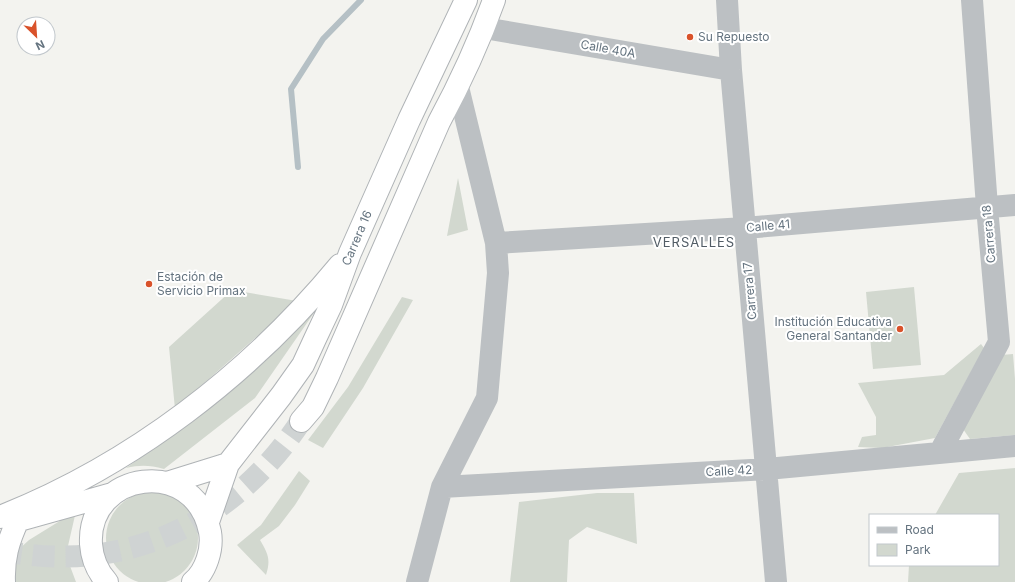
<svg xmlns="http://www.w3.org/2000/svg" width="1015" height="582" font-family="Inter,sans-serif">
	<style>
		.green { fill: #d2d8cf }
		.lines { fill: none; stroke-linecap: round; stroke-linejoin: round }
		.stream { stroke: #b5c0c5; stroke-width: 6 }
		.highway-tunnel { stroke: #cfd3d3; stroke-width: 22; stroke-dasharray: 22 11; stroke-linecap: butt }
		.highway-casing { stroke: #afb3b6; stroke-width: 24 }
		.minor { stroke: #bcc0c3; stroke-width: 22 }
		.highway { stroke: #fff; stroke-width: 22 }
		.poi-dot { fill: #d9522a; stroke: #fff; stroke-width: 1.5 }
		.labels { text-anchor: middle; stroke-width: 4; stroke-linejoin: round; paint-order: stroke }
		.poi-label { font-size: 12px; fill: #64737f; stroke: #fff; text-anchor: start }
		.street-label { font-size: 12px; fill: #64737f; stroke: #fff }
		.neighbourhood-label { font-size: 13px; letter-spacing: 1px; fill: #515c65; stroke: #fff }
	</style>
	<rect width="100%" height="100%" fill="#f3f3ef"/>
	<path class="green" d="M 458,178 L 468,230 L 447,236 Z
		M 914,287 L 921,365 L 873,369 L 866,292 Z
		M 232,290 L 297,301 L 175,409 L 169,347 Z
		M 402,297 L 413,300 L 363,388 L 323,448 L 308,440 L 348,387 Z
		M 316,310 L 255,398 L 164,469 C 149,465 140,465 126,468 L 196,418 L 274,351 Z
		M 981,344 L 984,348 L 935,438 L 882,448 L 858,447 L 862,437 L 876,435 L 876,417 L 858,383 L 944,375 Z
		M 1013,354 L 1015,379 L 1015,435 L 970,439 L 963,429 L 1001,355 Z
		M 1015,468 L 1015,582 L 908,582 L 909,565 L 998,565 L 998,515 L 935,515 L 959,473 Z
		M 299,471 L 310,481 L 295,505 L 279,526 L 260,540 C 268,554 271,559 266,575 L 237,545 L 261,525 Z
		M106 538a46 46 0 1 1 92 0a46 46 0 1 1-92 0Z
		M 597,493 L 634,493 L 637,544 L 587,527 L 569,540 L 567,582 L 510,582 L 519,502 Z
		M 76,511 L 68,546 L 70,566 L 76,582 L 13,582 L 17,551 L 29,540 Z"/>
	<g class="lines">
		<path class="stream" d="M 298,167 L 291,89 L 323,39 L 361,0"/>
		<path class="highway-tunnel" d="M 0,550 C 122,576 234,524 301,421"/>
		<defs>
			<path id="highway" d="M 301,421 L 313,407 L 327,378 L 439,122 C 460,83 479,42 494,0
				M 167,483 L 228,464
				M 0,517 C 132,465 250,374 340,265
				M 23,519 L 112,494
				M 208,522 L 228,464 L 281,396 L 303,365 L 315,339 L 331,305 L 350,253 L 409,120 L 466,0
				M 4,582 C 3,559 8,541 18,520
				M 107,582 C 97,571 92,558 91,544 C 87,471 195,455 210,532 C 213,549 206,571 193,582"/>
		</defs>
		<use href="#highway" class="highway-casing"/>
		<path class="minor" d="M 727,0 L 731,70 L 776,582
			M 484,28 L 731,70
			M 496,243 L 745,228 L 1015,205
			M 940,452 L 999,342 L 987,207 L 972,0
			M 442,487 L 767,469 L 1015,446
			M 417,582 L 442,487 L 487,398 L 498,273 L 496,243 L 458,87"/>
		<use href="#highway" class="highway"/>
	</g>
	<g class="poi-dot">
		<circle cx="690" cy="37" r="4"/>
		<circle cx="149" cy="284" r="4"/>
		<circle cx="900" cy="329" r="4"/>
	</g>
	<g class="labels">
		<g class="poi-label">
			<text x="698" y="41">Su Repuesto</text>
			<text x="157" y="281">Estación de<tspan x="157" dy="14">Servicio Primax</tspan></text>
			<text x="892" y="326" text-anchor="end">Institución Educativa<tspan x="892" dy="14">General Santander</tspan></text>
		</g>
		<g class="street-label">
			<text transform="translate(608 49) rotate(10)" y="4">Calle 40A</text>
			<text transform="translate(768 226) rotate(-5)" y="4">Calle 41</text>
			<text transform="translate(989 234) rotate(-95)" y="4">Carrera 18</text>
			<text transform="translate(357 238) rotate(-67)" y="4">Carrera 16</text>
			<text transform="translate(750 291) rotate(-95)" y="4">Carrera 17</text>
			<text transform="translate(729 471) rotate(-3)" y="4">Calle 42</text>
		</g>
		<g class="neighbourhood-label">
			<text x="694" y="247">VERSALLES</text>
		</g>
	</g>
	<rect x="869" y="514" width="130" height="52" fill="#ffffff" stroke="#c1c7cc"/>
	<rect x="877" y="527" width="20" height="6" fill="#bcc0c3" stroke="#c1c7cc"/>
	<text x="905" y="534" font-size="12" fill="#64737f">Road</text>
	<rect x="877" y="544" width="20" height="12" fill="#d2d8cf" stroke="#c1c7cc"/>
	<text x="905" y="554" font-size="12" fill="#64737f">Park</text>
	<g transform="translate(36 36) rotate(155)"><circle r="19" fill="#ffffff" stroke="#c1c7cc"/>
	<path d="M0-3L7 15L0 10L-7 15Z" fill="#d9522a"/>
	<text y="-6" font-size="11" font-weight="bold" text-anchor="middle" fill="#64737f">N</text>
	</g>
</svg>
